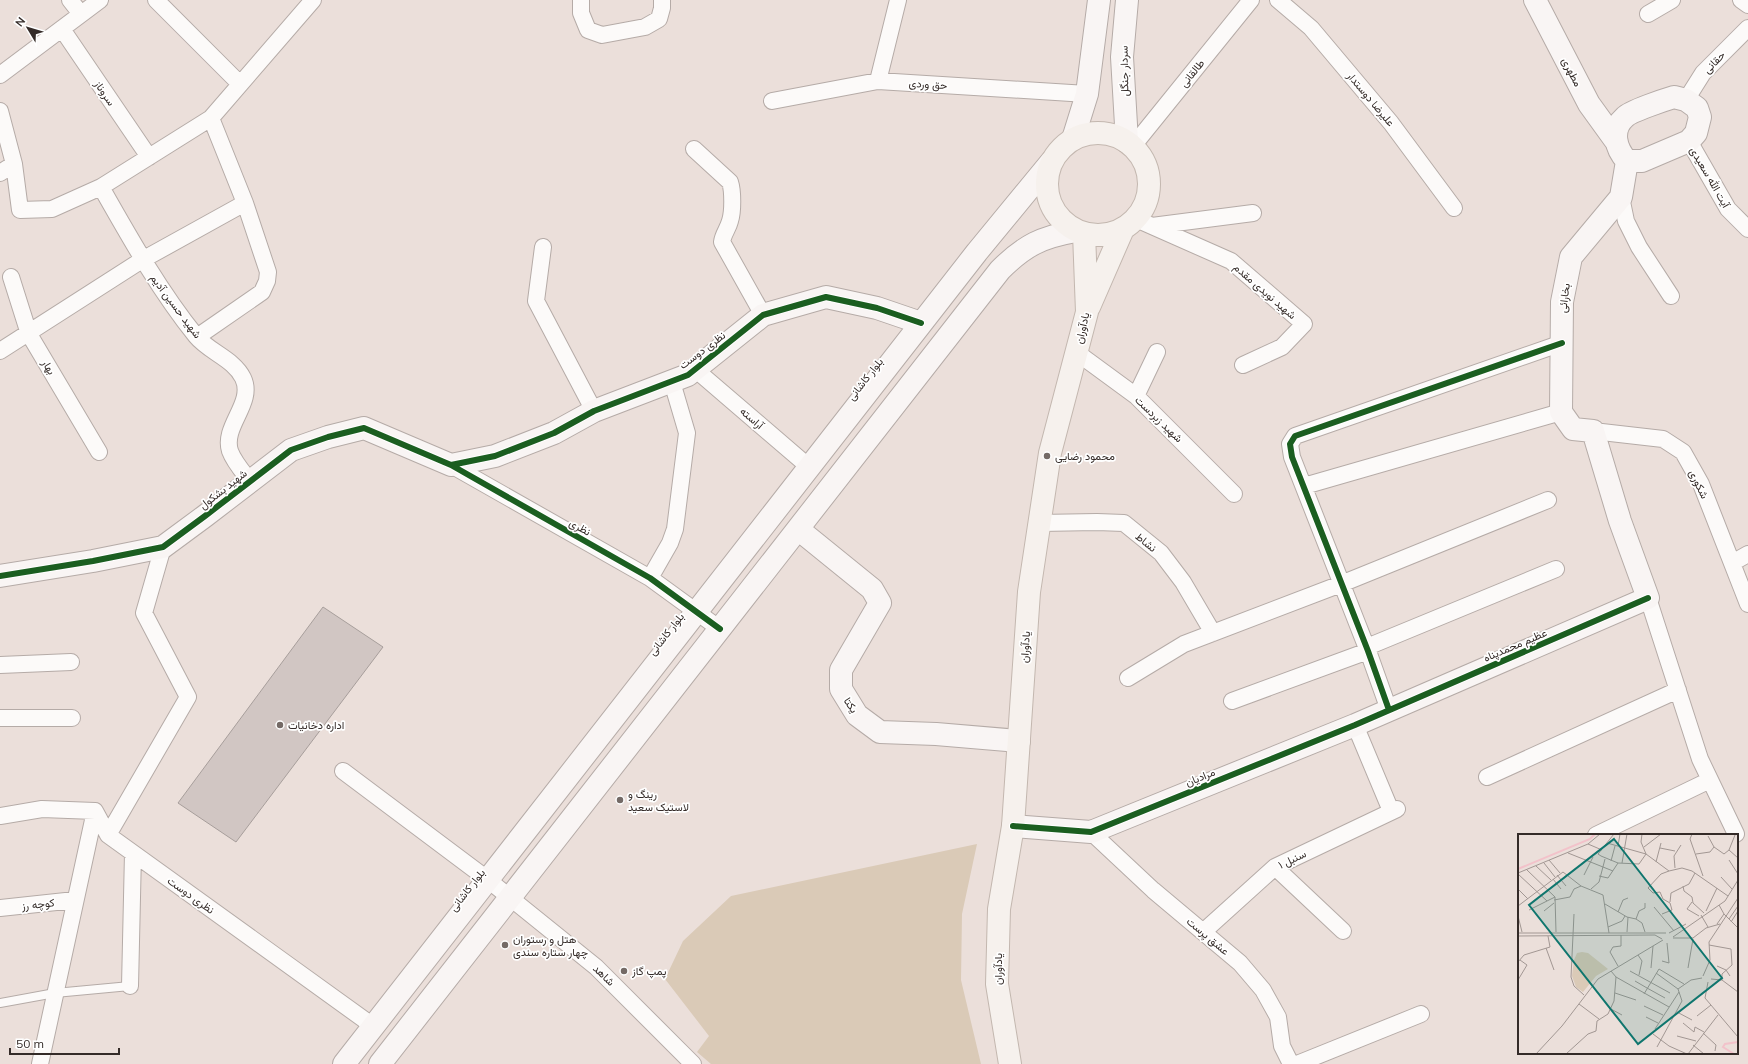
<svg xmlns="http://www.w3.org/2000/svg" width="1748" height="1064" font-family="Mulish,Vazirmatn,sans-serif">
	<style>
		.green { fill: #dacab7 }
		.building { fill: #d1c6c3; stroke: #a79e9b }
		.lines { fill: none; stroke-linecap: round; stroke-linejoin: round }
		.lane-casing { stroke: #b5aba7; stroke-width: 10 }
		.street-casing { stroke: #b5aba7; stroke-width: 18 }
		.secondary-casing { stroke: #b5aba7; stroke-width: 24 }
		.primary-casing { stroke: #c3b7af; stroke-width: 24 }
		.lane { stroke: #fcfaf9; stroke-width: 8 }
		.street { stroke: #fcfaf9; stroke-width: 16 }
		.secondary { stroke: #f9f5f4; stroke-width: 22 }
		.primary { stroke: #f6f1ed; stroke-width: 22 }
		.cycleway-casing { stroke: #fff; stroke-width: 8 }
		.cycleway { stroke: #1b5e20; stroke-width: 6 }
		.poi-dot { fill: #746a66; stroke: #fff; stroke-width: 1.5 }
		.labels { text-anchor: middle; stroke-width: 3.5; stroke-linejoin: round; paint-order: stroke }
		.street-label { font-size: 11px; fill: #342b28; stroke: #fff }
		.poi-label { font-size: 11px; fill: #342b28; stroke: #fff; text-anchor: start }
		.inset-river { fill: none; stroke: #f2c2ca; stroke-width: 2 }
		.inset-road { fill: none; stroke: #a29793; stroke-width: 1 }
		.view { fill: #0f766e; fill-opacity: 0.15; stroke: #0f766e; stroke-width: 2 }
		.inset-edge { fill: none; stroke: #342b28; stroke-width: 2 }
	</style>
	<rect width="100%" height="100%" fill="#ebdfda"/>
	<path class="green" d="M 977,844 L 962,914 L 961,980 L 981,1064 L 711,1064 L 697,1052 L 709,1036 L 665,979 L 683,941 L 731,896 Z"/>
	<path class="building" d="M 323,607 L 383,647 L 236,842 L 178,803 Z"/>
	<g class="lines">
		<defs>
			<path id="lane" d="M 0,1003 L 55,993 L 130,986"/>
			<path id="street" d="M 70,0 L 81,14
				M 156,0 L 240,84
				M 581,0 L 581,13 L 588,30 L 602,35 L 645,27 L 659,19 L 662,8 L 662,0
				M 1278,0 L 1311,28 L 1391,123 L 1454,208
				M 1741,0 L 1748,5
				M 1648,14 L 1672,0
				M 62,29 L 149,157
				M 0,75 L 100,0
				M 878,81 L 898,0
				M 1686,100 L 1703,73 L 1748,28
				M 772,101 L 878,81 L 1087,94
				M 0,111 L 14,164 L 20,210 L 52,209 L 101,187 L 211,118 L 313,0
				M 1689,141 L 1728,209 L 1748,229
				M 1133,146 L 1251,0
				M 694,149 L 730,182 C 733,191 733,212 730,221 C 728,229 723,234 722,242 L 763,315
				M 0,173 L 14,164
				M 101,187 C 130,238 159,290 196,336 C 209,352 234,359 243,378 C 255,403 222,426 230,451 C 234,462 243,472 250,481
				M 1621,197 L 1626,221 L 1639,247 L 1671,296
				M 1136,219 L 1231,261 L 1304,324 L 1282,347 L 1243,365
				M 1152,226 L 1253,213
				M 543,247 L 536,301 L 594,411
				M 11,277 L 29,334 L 99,452
				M 197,337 L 262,292 L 267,281 L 268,272 L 245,203 L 211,118
				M 0,351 L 142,260 L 245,203
				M 1076,352 L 1136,396 L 1234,494
				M 696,370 L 809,467
				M 1136,396 L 1157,352
				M 1593,431 L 1663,439 L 1683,452 L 1701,484 L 1748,604
				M 451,465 L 650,578 L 720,629
				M 1304,486 L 1561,412
				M 1039,523 L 1097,522 L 1124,523 L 1161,553 L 1183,582 L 1213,633
				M 1732,563 L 1748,554
				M 650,578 L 670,543 L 675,529 L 687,433 L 672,382
				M 1648,598 L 1700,759 L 1736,834
				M 1367,647 L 1556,569
				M 0,665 L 71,662
				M 1128,678 L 1184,644 L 1341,584 L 1548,500
				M 1232,701 L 1368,651
				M 1389,710 L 1368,651 L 1292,457 L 1290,444 L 1295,436 L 1562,343
				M 0,718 L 72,718
				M 1355,725 L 1391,811
				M 343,771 L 487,879 L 596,967 L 693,1064
				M 1487,777 L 1678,690
				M 0,816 L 42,809 L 95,811 L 108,835 L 373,1026
				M 1091,832 L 1153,890 L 1240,963 L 1263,990 L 1278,1017 L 1282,1046 L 1291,1064
				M 108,835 L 188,697 L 144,613 L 163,547
				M 1596,835 L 1710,780
				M 1275,867 L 1343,931
				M 0,908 L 75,900
				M 1203,932 L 1275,867 L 1397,809
				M 130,986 L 133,853
				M 40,1064 L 95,811
				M 1297,1064 L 1421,1014"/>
			<path id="secondary" d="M 1535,0 L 1589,104 L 1615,140
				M 1674,97 L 1686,100 L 1697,108 L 1700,117 L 1696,133 L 1689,141 L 1642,161 L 1627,161 C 1616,149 1610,130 1625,117 C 1631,111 1664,100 1674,97 Z
				M 1073,139 L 1087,94 L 1099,0
				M 1127,142 L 1122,57 L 1127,0
				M 798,529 L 872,589 L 880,603 L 841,670 L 841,689 L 857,715 L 880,732 L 936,734 L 1019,741
				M 0,576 L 93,561 L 163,547 L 205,516 L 291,450 L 328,437 L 364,428 L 451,465 L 495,456 L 554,433 L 594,411 L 688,375 L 763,315 L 826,297 L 877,308 L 921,323
				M 1013,826 L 1091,832 L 1355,725 L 1648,598 L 1620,521 L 1593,431 L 1573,429 L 1561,412 L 1562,302 L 1571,257 L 1621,197 L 1627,161
				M 344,1064 L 977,252 L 1051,162
				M 380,1064 L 1000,270 C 1025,245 1042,237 1076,231"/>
			<path id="primary" d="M1047 184a51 51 0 1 1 102 0a51 51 0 1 1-102 0Z
				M 1089,307 L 1123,229
				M 1010,1064 L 997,984 L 999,909 L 1013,826 L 1029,592 L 1050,453 L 1087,312 L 1084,233"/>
		</defs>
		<use href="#lane" class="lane-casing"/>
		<use href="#street" class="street-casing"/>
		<use href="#secondary" class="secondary-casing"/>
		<use href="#primary" class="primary-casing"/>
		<use href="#lane" class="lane"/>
		<use href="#street" class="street"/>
		<use href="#secondary" class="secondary"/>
		<use href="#primary" class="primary"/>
		<defs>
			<path id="cycleway" d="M 451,465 L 495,456 L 554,433 L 594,411 L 688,375 L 763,315 L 826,297 L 877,308 L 921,323
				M 0,576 L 93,561 L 163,547 L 205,516 L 291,450 L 328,437 L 364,428 L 451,465 L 650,578 L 720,629
				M 1389,710 L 1368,651 L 1292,457 L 1290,444 L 1295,436 L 1562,343
				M 1013,826 L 1091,832 L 1355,725 L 1648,598"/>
		</defs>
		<use href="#cycleway" class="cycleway-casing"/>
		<use href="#cycleway" class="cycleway"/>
	</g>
	<g class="poi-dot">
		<circle cx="1047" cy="456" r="4"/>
		<circle cx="280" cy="725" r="4"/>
		<circle cx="620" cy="800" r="4"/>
		<circle cx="505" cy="945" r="4"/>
		<circle cx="624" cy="971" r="4"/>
	</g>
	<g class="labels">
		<g class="street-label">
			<text transform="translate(1714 62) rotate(-46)" y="4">حقانی</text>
			<text transform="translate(1124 71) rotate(-91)" y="4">سردار جنگل</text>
			<text transform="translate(1572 72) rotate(63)" y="4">مطهری</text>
			<text transform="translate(1192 73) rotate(-51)" y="4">طالقانی</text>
			<text transform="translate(928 84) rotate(4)" y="4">حق وردی</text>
			<text transform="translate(105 93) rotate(56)" y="4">سروناز</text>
			<text transform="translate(1371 99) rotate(50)" y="4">علیرضا دوستدار</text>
			<text transform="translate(1710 177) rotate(60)" y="4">آیت الله سعیدی</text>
			<text transform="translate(1265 291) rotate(41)" y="4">شهید نویدی مقدم</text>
			<text transform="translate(1564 298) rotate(-83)" y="4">بخارائی</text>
			<text transform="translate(176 306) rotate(53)" y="4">شهید حسین آدیم</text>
			<text transform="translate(1082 328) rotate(-77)" y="4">یادآوران</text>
			<text transform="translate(702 350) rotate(-37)" y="4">نظری دوست</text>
			<text transform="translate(49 367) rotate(59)" y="4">بهار</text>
			<text transform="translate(865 379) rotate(-52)" y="4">بلوار کاشانی</text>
			<text transform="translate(752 418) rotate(41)" y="4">آراسته</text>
			<text transform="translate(1159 419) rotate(44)" y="4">شهید زبردست</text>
			<text transform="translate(1699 484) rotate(64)" y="4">شکوری</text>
			<text transform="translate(223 489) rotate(-38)" y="4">شهید بشکول</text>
			<text transform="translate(580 527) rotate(29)" y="4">نظری</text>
			<text transform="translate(1146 542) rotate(39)" y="4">نشاط</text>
			<text transform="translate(666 634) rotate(-52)" y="4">بلوار کاشانی</text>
			<text transform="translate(1515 645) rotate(-23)" y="4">عظیم محمدپناه</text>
			<text transform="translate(1025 647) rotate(-86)" y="4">یادآوران</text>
			<text transform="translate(851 705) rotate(57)" y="4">یکتا</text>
			<text transform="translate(1200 777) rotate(-22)" y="4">مرادیان</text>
			<text transform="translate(1292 859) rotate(-26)" y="4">سنبل ۱</text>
			<text transform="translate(467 890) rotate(-52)" y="4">بلوار کاشانی</text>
			<text transform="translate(191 895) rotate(36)" y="4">نظری دوست</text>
			<text transform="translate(38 904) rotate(-6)" y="4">کوچه رز</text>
			<text transform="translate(1208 936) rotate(40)" y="4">عشق پرست</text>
			<text transform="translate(998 969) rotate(-90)" y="4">یادآوران</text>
			<text transform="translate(604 975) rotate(44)" y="4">شاهد</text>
		</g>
		<g class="poi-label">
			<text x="1055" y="460">محمود رضایی</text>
			<text x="288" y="729">اداره دخانیات</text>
			<text x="628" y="798">رینگ و<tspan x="628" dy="13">لاستیک سعید</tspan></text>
			<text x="513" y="943">هتل و رستوران<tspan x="513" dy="13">چهار ستاره سندی</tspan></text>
			<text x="632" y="975">پمپ گاز</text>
		</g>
	</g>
	<g transform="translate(1518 834)">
		<rect width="220" height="220" fill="#ebdfda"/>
		<path d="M 64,118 L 70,119 L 90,135 L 78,142 L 65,158 L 58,153 L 54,142 L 56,126 L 59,119 Z" fill="#dacab7"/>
		<path class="inset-river" d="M 0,35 L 72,5 L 77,0M 216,220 L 205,213 L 207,210 L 220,208"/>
		<path class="inset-road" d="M 96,0 L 80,20 L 83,22 L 100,29 L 121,30 L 128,20M 124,0 L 123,8 L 128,20M 174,0 L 172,5 L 185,42M 190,2 L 196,13 L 206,20 L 211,16 L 217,1M 89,9 L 128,20 L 151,37 L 164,34 L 174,37 L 210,62M 70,10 L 84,16M 100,12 L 102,0M 126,13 L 143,0M 142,14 L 157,17M 211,16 L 220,24M 50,19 L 95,37M 178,20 L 192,18 L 196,13M 31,26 L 42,39M 211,26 L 220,40M 93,27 L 97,12M 138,28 L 143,9M 26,29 L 37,43M 104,29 L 109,0M 18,32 L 33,46M 157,34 L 156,22 L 163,11M 9,36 L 37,63 L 38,98M 0,39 L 70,10 L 82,0M 0,40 L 29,67M 39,41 L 48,52M 66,41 L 75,23M 81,42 L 90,44 L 100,29M 203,43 L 214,55M 35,45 L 43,55M 165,52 L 166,57 L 174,63 L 175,69 L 186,79M 0,55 L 10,65M 73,55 L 81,48 L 87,25M 36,66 L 52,63 L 56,55 L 63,52M 152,68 L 153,59 L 171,50 L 177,39M 174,68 L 169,75 L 181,82M 87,70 L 109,83 L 118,85 L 124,89 L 127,98M 201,71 L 206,80 L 220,94M 0,72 L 45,38 L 63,52 L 85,61 L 91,99M 136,73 L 156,97M 11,76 L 37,63M 26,77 L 36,69M 188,77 L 199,54M 100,78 L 105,66 L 110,64M 56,80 L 53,143 L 56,152 L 66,161M 144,80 L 154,76 L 152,69 L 145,65 L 142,58 L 135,59 L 130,54 L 143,40 L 151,37M 183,81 L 190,93M 0,82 L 4,98M 118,85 L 121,77 L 127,74 L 127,69M 211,85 L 220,72M 213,88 L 220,77M 199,90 L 206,80M 90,93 L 104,87 L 107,82M 109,98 L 110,83M 0,99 L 148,99M 151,99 L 168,90M 0,102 L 137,101 L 144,105M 155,103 L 207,67 L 220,46M 155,104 L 175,104 L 188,94 L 202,90M 191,111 L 213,115M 28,114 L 36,136M 120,121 L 124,127 L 121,141M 144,127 L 151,129 L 149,109M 0,128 L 6,121 L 32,113 L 30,102M 100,132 L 92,118 L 95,113 L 103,112 L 103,101M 199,132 L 208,136 L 212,142M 133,134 L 135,112M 170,134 L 175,105M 93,137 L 98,143 L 151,173M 112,137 L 152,159M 138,139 L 160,155M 185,142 L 192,126 L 191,108 L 220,64M 193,145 L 204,146 L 220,158M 0,146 L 9,131 L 2,126M 204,146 L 204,140 L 214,131 L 213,115M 117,147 L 129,154M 190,148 L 187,164 L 220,203M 129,154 L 147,164M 97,159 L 118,166M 126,160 L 141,135 L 166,150M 61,170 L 81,185M 126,172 L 145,181M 91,174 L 104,181M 159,178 L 174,186M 179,182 L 193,171M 128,183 L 140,189M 165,189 L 176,198 L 177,193 L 186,198M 137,195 L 161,158 L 160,155 L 173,146 L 184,144M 185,199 L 198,211 L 197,217M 135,200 L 151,212 L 169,220M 159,202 L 178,207M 175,211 L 186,220M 139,213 L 164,167 L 161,158M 18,220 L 44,192 L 80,145 L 145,106M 48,220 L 70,200 L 78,197 L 79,187 L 90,180 L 96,167 L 98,143M 170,220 L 200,181"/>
		<path class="view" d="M 96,5 L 204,144 L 120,210 L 11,71 Z"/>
		<rect width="220" height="220" class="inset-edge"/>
	</g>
	<g transform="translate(28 28) rotate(308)" stroke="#ffffff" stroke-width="3" paint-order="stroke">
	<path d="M0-3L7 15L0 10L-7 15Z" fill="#342b28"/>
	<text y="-6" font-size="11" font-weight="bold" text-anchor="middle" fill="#342b28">N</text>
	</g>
	<path d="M10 1048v6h109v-6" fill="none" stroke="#342b28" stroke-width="2"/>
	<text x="16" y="1048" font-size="12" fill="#342b28" stroke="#ffffff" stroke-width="3" paint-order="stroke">50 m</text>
</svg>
